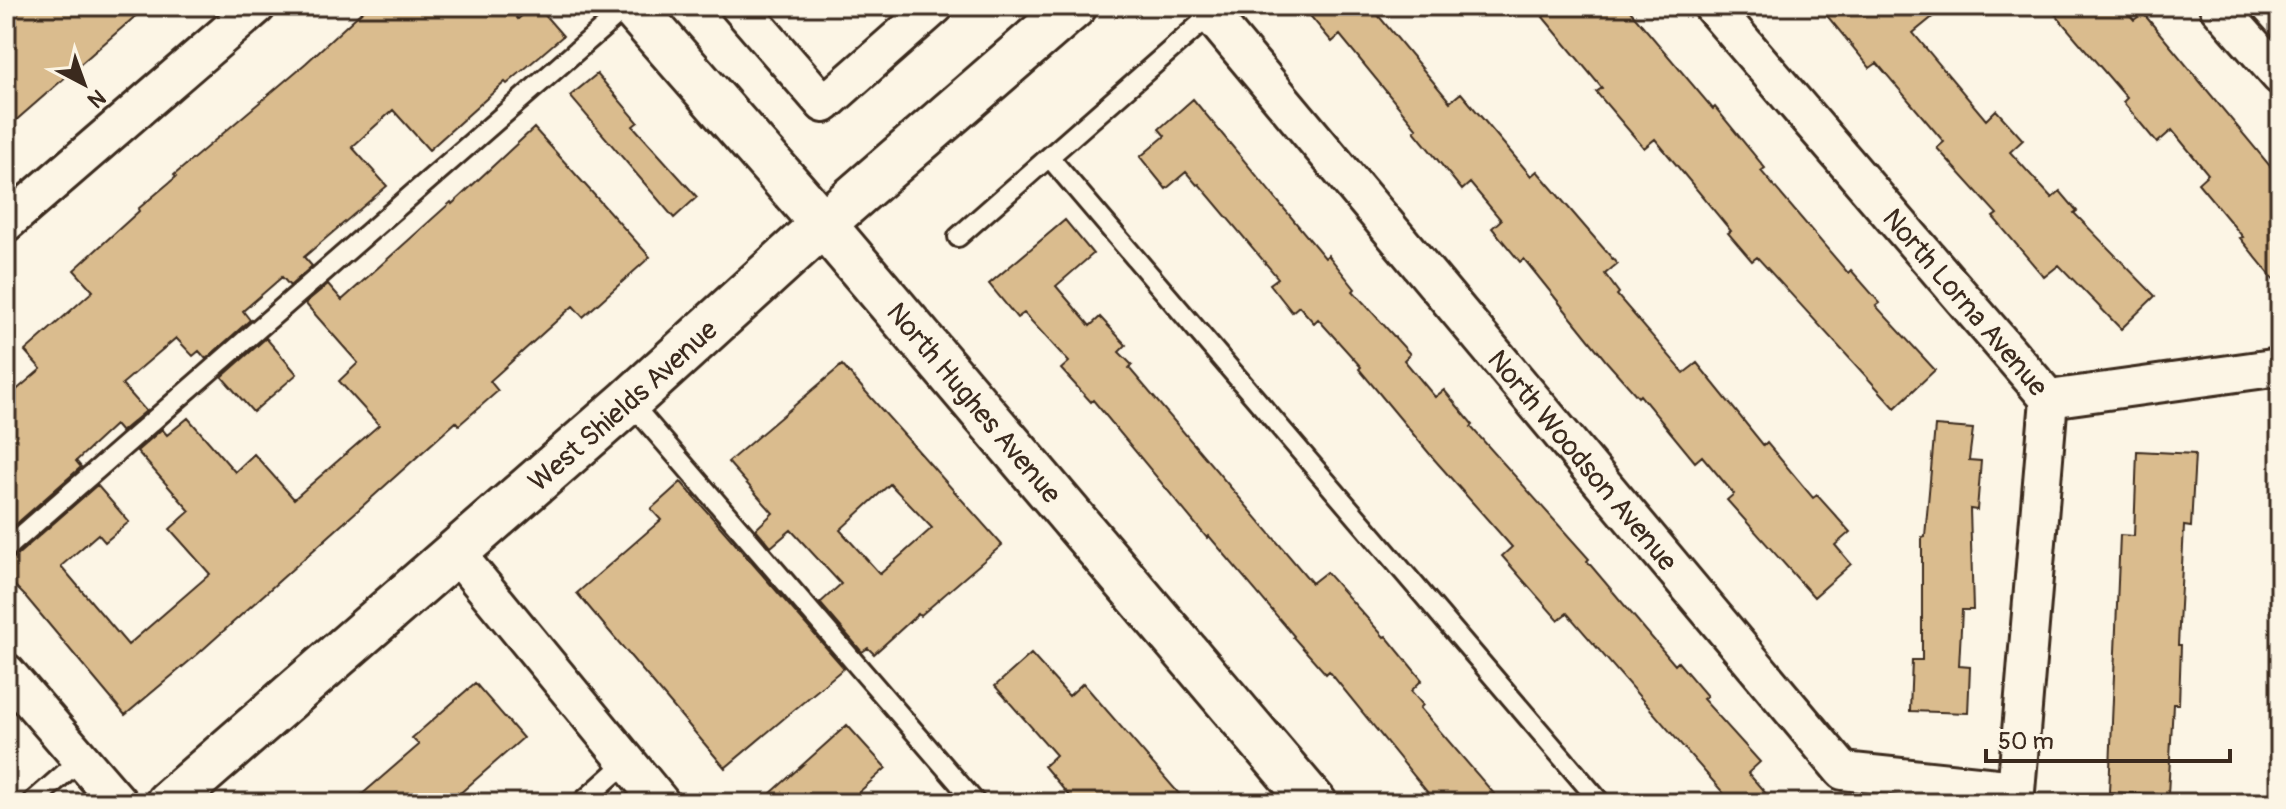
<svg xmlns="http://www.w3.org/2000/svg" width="2286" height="809" font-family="Pangolin,sans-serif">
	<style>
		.building { fill: #dabc8e; stroke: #3b2a1e; stroke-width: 2; fill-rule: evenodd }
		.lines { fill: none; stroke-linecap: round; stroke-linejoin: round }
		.service-casing { stroke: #3b2a1e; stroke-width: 24 }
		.minor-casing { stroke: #3b2a1e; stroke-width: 42 }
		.tertiary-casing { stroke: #3b2a1e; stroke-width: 50 }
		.secondary-casing { stroke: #3b2a1e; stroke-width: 50 }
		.service { stroke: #fcf5e5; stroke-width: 18 }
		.minor { stroke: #fcf5e5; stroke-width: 36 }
		.tertiary { stroke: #fcf5e5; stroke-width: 44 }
		.secondary { stroke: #fcf5e5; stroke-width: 44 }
		.labels { text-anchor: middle; stroke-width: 7; stroke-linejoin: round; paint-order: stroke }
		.street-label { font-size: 28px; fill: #3b2a1e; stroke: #fcf5e5 }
	</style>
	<rect width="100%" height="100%" fill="#fcf5e5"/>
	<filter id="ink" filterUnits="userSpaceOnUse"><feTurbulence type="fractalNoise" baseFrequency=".0125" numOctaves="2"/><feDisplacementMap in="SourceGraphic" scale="16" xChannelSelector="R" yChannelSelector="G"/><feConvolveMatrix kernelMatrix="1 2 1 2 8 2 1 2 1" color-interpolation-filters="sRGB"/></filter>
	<g filter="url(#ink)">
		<path class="building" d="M 6,6 L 147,6 L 6,129 Z
			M 368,6 L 507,6 L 518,19 L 533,6 L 537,6 L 563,36 L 507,84 L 505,82 L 429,150 L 393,110 L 352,147 L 387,186 L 304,257 L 312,266 L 290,286 L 282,277 L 243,311 L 250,320 L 206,359 L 199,351 L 193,356 L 176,338 L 122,384 L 146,411 L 121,432 L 115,425 L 76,461 L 81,467 L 6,533 L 6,399 L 41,369 L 25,351 L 93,291 L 74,270 L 139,211 L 138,209 L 176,177 L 174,175 L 306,63 Z
			M 1302,6 L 1375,6 L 1372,8 L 1450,102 L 1461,93 L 1531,176 L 1537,171 L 1617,264 L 1605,274 L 1619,293 L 1617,295 L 1684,373 L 1697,363 L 1764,446 L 1767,443 L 1813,498 L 1817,495 L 1850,532 L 1835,545 L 1851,564 L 1814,597 L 1727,500 L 1734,494 L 1702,456 L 1695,462 L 1640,395 L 1638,397 L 1606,361 L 1524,259 L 1520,262 L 1492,228 L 1501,220 L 1470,183 L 1462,190 L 1414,131 L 1417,129 L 1340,35 L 1332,42 Z
			M 1556,6 L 1626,6 L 1713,109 L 1715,107 L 1765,168 L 1761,171 L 1848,273 L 1851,270 L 1880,303 L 1876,306 L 1935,370 L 1895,408 L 1757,257 L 1752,261 L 1728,233 L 1731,231 L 1655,139 L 1644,148 L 1596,92 L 1602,88 L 1543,17 Z
			M 1819,6 L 1946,6 L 1913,33 L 1986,120 L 1996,110 L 2023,140 L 2010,152 L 2052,198 L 2060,191 L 2077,211 L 2074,213 L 2155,296 L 2121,329 L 2059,265 L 2044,277 L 1993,217 L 1997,214 L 1937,148 L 1944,142 L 1877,63 L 1870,68 Z
			M 2048,6 L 2122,6 L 2134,20 L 2143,13 L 2280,178 L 2280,287 L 2240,238 L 2243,237 L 2198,183 L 2208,174 L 2172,130 L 2157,143 L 2123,102 L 2127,98 Z
			M 597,74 L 638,122 L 633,126 L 697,197 L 674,218 L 570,96 Z
			M 1193,99 L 1325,258 L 1328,255 L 1355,289 L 1353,291 L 1410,354 L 1404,360 L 1435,397 L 1444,390 L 1473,425 L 1471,427 L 1589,559 L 1587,561 L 1675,665 L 1678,662 L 1707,696 L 1703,699 L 1760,762 L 1748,773 L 1774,803 L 1732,803 L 1567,613 L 1558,620 L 1502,556 L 1512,547 L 1433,458 L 1359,369 L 1361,367 L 1318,319 L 1314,323 L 1299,306 L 1292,312 L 1270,284 L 1278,278 L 1199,184 L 1197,185 L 1186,172 L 1166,189 L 1140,157 L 1165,136 L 1159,129 Z
			M 534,128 L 650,257 L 583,317 L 573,306 L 490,381 L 498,391 L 459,425 L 456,422 L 199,653 L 125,715 L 26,597 L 6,577 L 6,561 L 14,558 L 97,485 L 129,522 L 105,542 L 98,534 L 61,566 L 128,645 L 210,574 L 170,529 L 190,511 L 137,451 L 162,429 L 167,435 L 188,418 L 235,472 L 254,454 L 294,499 L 379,425 L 339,381 L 358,363 L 305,303 L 328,284 L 342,300 L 451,202 L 452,204 Z
			M 1065,220 L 1093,254 L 1056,286 L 1090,326 L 1100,317 L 1126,345 L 1119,352 L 1132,365 L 1129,368 L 1312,583 L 1326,572 L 1384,637 L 1386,636 L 1422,680 L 1411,691 L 1423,705 L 1420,708 L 1502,803 L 1436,803 L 1329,671 L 1326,674 L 1293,637 L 1294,636 L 1209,536 L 1207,538 L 1093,400 L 1091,402 L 1061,369 L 1069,362 L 1024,313 L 1017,318 L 989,284 Z
			M 266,338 L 297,374 L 253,412 L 222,377 Z
			M 842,365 L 1002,545 L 920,616 L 918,614 L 874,654 L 868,648 L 862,652 L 820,603 L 841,584 L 791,530 L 771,547 L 756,529 L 773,513 L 728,462 ZM 890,484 L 932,528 L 880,574 L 840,530 Z
			M 1935,426 L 1973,429 L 1969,460 L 1981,461 L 1977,510 L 1970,509 L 1973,610 L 1962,610 L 1959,666 L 1970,667 L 1968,713 L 1910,711 L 1912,660 L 1922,660 L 1922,537 L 1925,536 Z
			M 2137,451 L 2195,454 L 2191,527 L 2184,526 L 2178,645 L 2181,645 L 2179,704 L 2173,704 L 2168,795 L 2109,792 L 2120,535 L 2134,536 Z
			M 681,482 L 844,668 L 725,768 L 577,593 L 661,520 L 651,509 Z
			M 1031,654 L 1069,696 L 1083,683 L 1187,803 L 1075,803 L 1044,766 L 1056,755 L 995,686 Z
			M 475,683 L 523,738 L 449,803 L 352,803 L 419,745 L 412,738 Z
			M 847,725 L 886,768 L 847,803 L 760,803 Z"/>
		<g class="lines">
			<defs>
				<path id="service" d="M 1049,157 L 1601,803
					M 958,237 L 1216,10
					M 629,401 L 976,803
					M 6,549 L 628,6
					M 31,803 L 81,759
					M 581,803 L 627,762"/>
				<g id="minor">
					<path d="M 739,6 L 824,104 L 935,6"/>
					<path id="s1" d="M 1712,6 L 2049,399 L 2015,803"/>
					<path d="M 2218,6 L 2280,76"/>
					<path id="s2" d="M 1211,15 L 1843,771 L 2016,789"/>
					<path d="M 6,223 L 257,6"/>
					<path d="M 2049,399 L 2280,367"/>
					<path d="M 456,553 L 661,803"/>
					<path d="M 6,672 L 119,803"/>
				</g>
				<g id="tertiary">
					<path id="s3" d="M 632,6 L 823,224 L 1314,803"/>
				</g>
				<g id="secondary">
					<path id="s4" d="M 168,803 L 629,401 L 823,224 L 1074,6"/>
				</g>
			</defs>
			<use href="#service" class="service-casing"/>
			<use href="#minor" class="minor-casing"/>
			<use href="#tertiary" class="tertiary-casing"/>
			<use href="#secondary" class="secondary-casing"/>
			<use href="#service" class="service"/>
			<use href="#minor" class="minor"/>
			<use href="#tertiary" class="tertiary"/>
			<use href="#secondary" class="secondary"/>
		</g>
	</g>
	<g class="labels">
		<g class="street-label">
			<text dy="10" stroke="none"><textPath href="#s1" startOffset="390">North Lorna Avenue</textPath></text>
			<text dy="10" stroke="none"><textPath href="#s3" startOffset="524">North Hughes Avenue</textPath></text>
			<text dy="10" stroke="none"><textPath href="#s4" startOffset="604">West Shields Avenue</textPath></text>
			<text dy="10" stroke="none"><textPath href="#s2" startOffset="580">North Woodson Avenue</textPath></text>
		</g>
	</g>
	<rect width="2286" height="809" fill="none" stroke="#fcf5e5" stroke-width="32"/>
	<rect x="16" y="16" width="2254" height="777" fill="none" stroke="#3b2a1e" stroke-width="3" filter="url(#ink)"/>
	<g transform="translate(84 84) rotate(139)" stroke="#fcf5e5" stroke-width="6" paint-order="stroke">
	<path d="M0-6L14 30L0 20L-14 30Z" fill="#3b2a1e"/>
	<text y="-12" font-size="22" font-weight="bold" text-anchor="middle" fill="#3b2a1e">N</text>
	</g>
	<path d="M1986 749v12h244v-12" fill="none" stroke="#3b2a1e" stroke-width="4"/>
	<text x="1998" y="749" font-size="24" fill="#3b2a1e" stroke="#fcf5e5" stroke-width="6" paint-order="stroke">50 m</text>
</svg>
